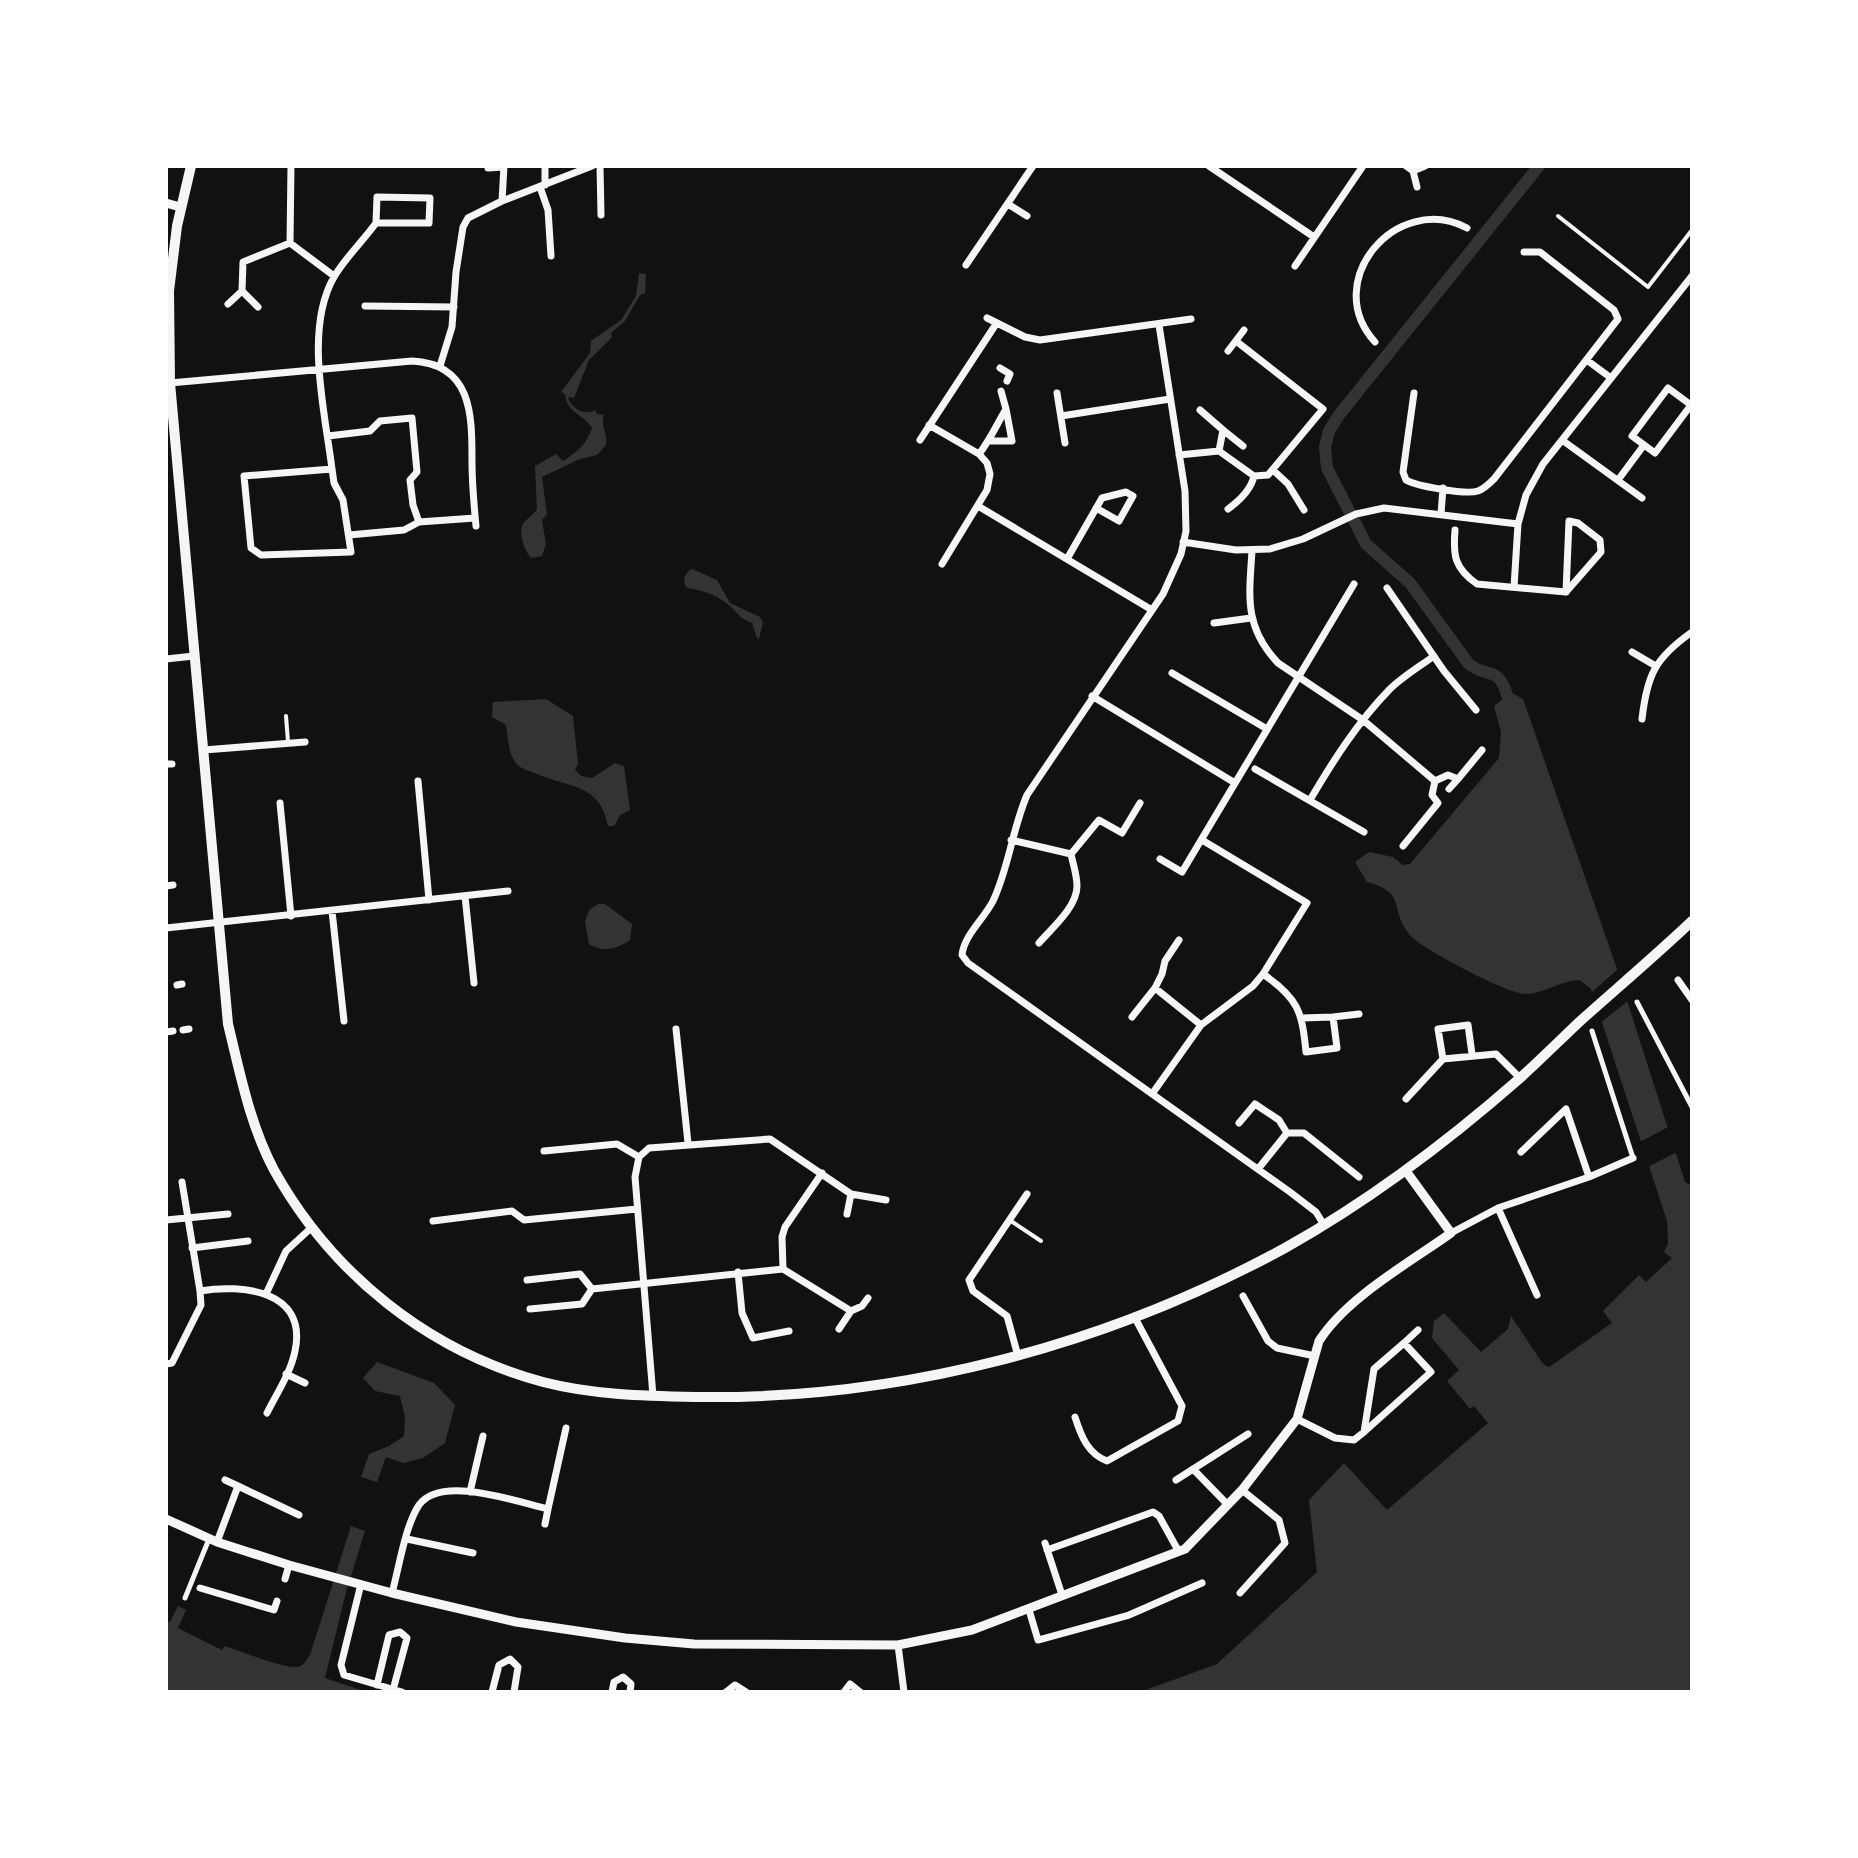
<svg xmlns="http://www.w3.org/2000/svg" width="1858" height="1858" font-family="Mulish,sans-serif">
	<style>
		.water { fill: #333 }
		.pier { fill: #111 }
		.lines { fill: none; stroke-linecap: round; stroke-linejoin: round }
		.canal { stroke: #333; stroke-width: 12 }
		.service { stroke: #f5f5f5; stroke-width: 4 }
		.pedestrian { stroke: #f5f5f5; stroke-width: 5 }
		.minor { stroke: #f5f5f5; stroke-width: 7 }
		.tertiary { stroke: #f5f5f5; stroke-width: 9 }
		.secondary { stroke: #f5f5f5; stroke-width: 10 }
	</style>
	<rect width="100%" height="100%" fill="#111"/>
	<path class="water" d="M 639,273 L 646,274 L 645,293 L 640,295 L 625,321 L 611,333 L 612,337 L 589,360 L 574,398 L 568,397 C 571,408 584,416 595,410 L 597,414 L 604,415 C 600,425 608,434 606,445 L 597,455 L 580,459 L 542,477 L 547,514 L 542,520 L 546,544 L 542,556 L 531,558 C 525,551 518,534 523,524 C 526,519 533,515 537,509 L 535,466 L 556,454 L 563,461 C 578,451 586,445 592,428 C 584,414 567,414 565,394 L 561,392 L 590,353 L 591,341 L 621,320 L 636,296 Z
		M 692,569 L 717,580 L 730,603 L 760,617 L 763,622 L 759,639 L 757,638 L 752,623 C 735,616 740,613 726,603 C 715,594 701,590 687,588 C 682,582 684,573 692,569 Z
		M 1512,693 L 1523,699 L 1616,966 L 1685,1182 L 1692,1186 L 1692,1692 L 1140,1692 L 1217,1664 L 1317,1572 L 1309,1500 L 1344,1463 L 1387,1510 L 1488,1423 L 1474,1406 L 1470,1409 L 1447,1381 L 1459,1370 L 1432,1338 L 1434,1321 L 1444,1313 L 1481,1352 L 1508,1329 L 1511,1316 L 1543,1364 L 1549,1367 L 1612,1323 L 1603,1311 L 1639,1275 L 1646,1282 L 1672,1258 L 1664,1252 L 1668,1244 L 1667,1221 L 1591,989 L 1580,980 C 1561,980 1544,994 1526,994 C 1509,995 1420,948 1410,935 C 1388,908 1408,893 1367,882 L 1355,862 L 1369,852 L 1393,857 L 1403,865 L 1410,864 L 1499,758 L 1501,732 L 1494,706 L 1503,699 L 1502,696 Z
		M 546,699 L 573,716 L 578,764 L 575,770 L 581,776 L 592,778 L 615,763 L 624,766 L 630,810 L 620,815 L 614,826 L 608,826 C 600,784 571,788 537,774 C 529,771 520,769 515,762 C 508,752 508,736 506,725 L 492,717 L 493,702 Z
		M 598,904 L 605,904 L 632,924 L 630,940 C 617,949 602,953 589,944 L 585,922 L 589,910 Z
		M 377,1362 L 434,1383 L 455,1405 L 445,1443 L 423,1458 L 403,1463 L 386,1457 L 377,1482 L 361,1477 L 369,1454 L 389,1446 L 404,1436 L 405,1418 L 400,1396 L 375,1391 L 363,1378 Z
		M 351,1526 L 365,1531 L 346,1592 L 325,1678 L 367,1692 L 166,1692 L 166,1621 L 170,1622 L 178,1606 L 186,1610 L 178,1628 L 222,1650 L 225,1646 C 241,1651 281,1668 296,1667 C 303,1667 306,1660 310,1655 Z"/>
	<path class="pier" d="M 1620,967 L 1629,1000 L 1599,1024 L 1591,993 Z
		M 1670,1126 L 1679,1151 L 1646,1168 L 1638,1143 Z"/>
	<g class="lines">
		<path class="canal" d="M 1507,695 C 1498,664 1485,679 1468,663 L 1410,583 L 1366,544 L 1327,468 L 1325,447 L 1329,431 L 1339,415 L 1539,166"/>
		<path class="service" d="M 1558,216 L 1648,287 L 1692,230
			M 286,716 L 288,742
			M 1011,1221 L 1041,1241"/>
		<path class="pedestrian" d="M 1637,1002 L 1692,1107
			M 1592,1031 L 1633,1158
			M 185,1598 L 209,1539"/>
		<path class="minor" d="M 291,166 L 290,243 L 334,276
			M 600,166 L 601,215
			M 1209,166 L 1314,237
			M 1406,166 L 1413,171 L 1425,166
			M 488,168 L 504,167
			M 1413,171 L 1417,187
			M 545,185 L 545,166
			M 540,187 L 548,210 L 551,256
			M 502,201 L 504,166
			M 1008,204 L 1027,216
			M 966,265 L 1033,166
			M 1295,266 L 1363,166
			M 228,304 L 242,291
			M 365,306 L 454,307
			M 258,307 L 242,291 L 243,262 L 290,243
			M 987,318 L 1025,337 L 1040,340 L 1191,319
			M 1159,325 L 1185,491 L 1186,531 L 1181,554 L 1163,594 L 1027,795 C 1012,830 1009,867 993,901 C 984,919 964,935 962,955 L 968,963 L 1290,1192 L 1316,1212 L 1324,1225
			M 1375,342 C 1320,282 1396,191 1467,228
			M 1228,351 L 1244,330
			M 1588,361 L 1611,378
			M 440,366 L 452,327 L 456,272 L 463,227 L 468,218 L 502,201 L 592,166
			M 1000,368 L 1010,374 L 1007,381
			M 170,383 L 412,361 C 473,364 472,416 472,463 C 472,484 474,505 476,526
			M 1668,388 L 1691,405 L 1655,453 L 1632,436 Z
			M 1001,391 L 1006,409
			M 1057,393 L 1065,443
			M 1414,393 L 1403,472 L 1406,480 C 1416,486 1466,495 1478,491 C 1484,489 1489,484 1494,479 L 1618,319 L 1614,310 L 1540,252 L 1524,252
			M 1200,410 L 1223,430 L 1219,451
			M 1061,416 L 1170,399
			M 929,425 L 979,454 L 987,463 L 990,474 L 987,490 L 942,564
			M 1223,430 L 1243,446
			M 328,436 L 370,431 L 380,421 L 412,418 L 417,472 L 410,480 L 413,505 L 419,522
			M 920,440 L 996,324
			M 1562,440 L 1642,498
			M 979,454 C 990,440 997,424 1006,409 L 1012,441 L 990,441
			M 1179,455 L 1219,451 L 1254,476 L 1268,475 L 1323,409 L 1236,341
			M 332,469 L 244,476 L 251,548 L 261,555 L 351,552 L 343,500 L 334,483 L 332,469 C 325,412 304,329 334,277 C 345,258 363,241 376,223 L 429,223 L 430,198 L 377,197 L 376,223
			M 1273,470 L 1288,484 L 1304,510
			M 1618,480 L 1644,445
			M 978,506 L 1152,610
			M 1228,509 C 1239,501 1251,490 1254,476
			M 1441,514 L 1443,488
			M 1569,521 L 1578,523 L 1600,540 L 1601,552 L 1566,592 Z
			M 1455,530 C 1453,555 1454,568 1477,584 L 1566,592
			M 349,535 L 404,530 L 419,522 L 475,518
			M 1183,542 L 1236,550 L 1270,549 L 1303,539 L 1356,514 L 1384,508 L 1518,524
			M 1252,551 C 1249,597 1244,627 1278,663 L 1363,720 L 1435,781
			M 1067,559 L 1102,498 L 1126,492 L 1133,496 L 1119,521 L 1096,508
			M 1514,587 L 1518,524 L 1526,495 L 1543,464 L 1692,276
			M 1387,588 L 1444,671 L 1476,710
			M 1214,623 L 1251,618
			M 1632,652 L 1654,665
			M 166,659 L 194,656
			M 1172,673 L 1267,729
			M 1092,696 L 1235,783
			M 1642,719 C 1647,675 1655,658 1692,632
			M 204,750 L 305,742
			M 166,764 L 172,764
			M 1255,769 L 1364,832
			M 418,781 L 429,900
			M 1449,789 L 1458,779
			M 1310,800 C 1333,761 1357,723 1389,690 C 1402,677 1419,667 1434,656
			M 280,803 L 291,916
			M 1011,840 L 1071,854
			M 1403,846 L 1438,803 L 1432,795 L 1435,781 L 1448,775 L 1458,779 L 1482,750
			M 1071,854 L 1099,820 L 1122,833 L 1140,803
			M 1160,859 L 1182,872 L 1354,584
			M 166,886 L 173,885
			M 465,896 L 474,983
			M 332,911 L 344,1021
			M 166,928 L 508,891
			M 1039,943 C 1052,928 1077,907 1077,886 C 1077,875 1073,864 1071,854
			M 1263,974 C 1298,998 1302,1011 1306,1052 L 1337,1048 L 1333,1017 L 1302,1018
			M 1678,980 L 1692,1000
			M 177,985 L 182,984
			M 1155,988 L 1201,1025
			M 1132,1017 L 1155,988 L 1162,974 L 1165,961 L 1179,940
			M 1333,1017 L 1359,1014
			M 676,1029 L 688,1143
			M 183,1030 L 189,1029
			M 166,1032 L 173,1031
			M 1443,1059 L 1438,1029 L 1468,1025 L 1472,1054
			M 1152,1094 L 1201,1025 L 1253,986 L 1263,974 L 1307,903 L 1202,840
			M 1406,1099 L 1443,1059 L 1496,1054 L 1520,1078
			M 1239,1123 L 1255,1104 L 1279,1120 L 1287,1133 L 1304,1133 L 1359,1177
			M 544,1151 L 617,1144 L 639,1157
			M 1521,1152 L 1566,1109 L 1589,1177
			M 1258,1169 L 1287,1133
			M 822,1173 L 785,1227 L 782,1237 L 783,1269 L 851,1311 L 839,1329
			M 182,1182 L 200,1291
			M 1498,1208 L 1537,1295
			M 847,1214 L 851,1194
			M 166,1220 L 228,1214
			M 433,1221 L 512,1211 L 524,1220 L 637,1209
			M 1451,1233 L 1498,1208 L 1589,1177 L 1633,1158
			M 192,1248 L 248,1241
			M 738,1272 L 742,1313 L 753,1338 L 789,1331
			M 527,1280 L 580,1274 L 592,1289 L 783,1269
			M 266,1294 L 286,1251 L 311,1228
			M 1243,1296 L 1268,1341 L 1277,1348 L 1315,1356
			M 530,1309 L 582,1304 L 592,1289
			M 851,1311 L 862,1306 L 868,1298
			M 1404,1343 L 1418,1330
			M 1018,1356 L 1007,1316 L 973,1291 L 969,1280 L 1027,1194
			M 166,1364 L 172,1363 L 201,1305 L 200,1291 C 242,1284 308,1290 295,1351 C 291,1372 277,1393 267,1413
			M 286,1374 L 305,1383
			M 653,1396 L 635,1177 L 639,1157 L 649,1148 L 770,1139 L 851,1194 L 886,1200
			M 1075,1417 C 1081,1436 1088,1454 1107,1461 L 1178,1421 L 1182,1406 L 1135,1318
			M 1297,1419 L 1335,1438 L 1354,1440 L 1364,1432 L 1431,1372 L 1404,1343 L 1374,1369 L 1364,1432
			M 1193,1469 L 1228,1505
			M 225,1480 L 238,1486
			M 1176,1480 L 1248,1434
			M 470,1492 L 483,1436
			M 545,1524 L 548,1509
			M 407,1539 L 473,1553
			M 217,1542 L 238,1486 L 299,1515
			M 1045,1543 L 1062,1595
			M 1047,1550 L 1153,1512 L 1159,1516 L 1179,1552
			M 285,1579 L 289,1565
			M 361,1584 L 341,1665 L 344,1675 L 402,1692
			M 200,1588 L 274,1610 L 277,1601
			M 392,1593 C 399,1568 405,1526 419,1505 C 441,1474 517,1502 548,1509 L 566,1428
			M 1240,1593 L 1285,1543 L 1279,1520 L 1242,1490
			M 1029,1610 L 1038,1640 L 1129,1615 L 1202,1583
			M 898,1645 L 904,1692
			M 377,1685 L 389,1635 L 400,1632 L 407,1638 L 393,1690
			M 492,1692 L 499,1665 L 510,1659 L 518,1667 L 514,1692
			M 612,1692 L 614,1682 L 623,1677 L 631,1684 L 630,1692
			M 726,1692 L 735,1685 L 746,1692
			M 844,1692 L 850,1684 L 860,1692"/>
		<path class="tertiary" d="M 166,203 L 180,207
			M 166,1519 L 217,1542 L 289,1565 L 392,1593 L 516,1622 L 625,1638 L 694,1644 L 898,1645 L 972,1630 L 1185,1549 L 1242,1490 L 1297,1419 L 1319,1341 C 1346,1298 1409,1263 1451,1233 L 1406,1171"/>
		<path class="secondary" d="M 191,166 L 177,226 L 169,291 L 170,383 L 228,1024 C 240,1073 250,1125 274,1170 C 332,1274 428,1351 543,1382 C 593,1395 645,1396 696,1397 C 900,1400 1105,1346 1285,1248 C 1369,1201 1446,1143 1519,1079 C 1539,1061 1558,1042 1578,1023 C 1616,989 1655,956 1692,921"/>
	</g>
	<rect width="1858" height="1858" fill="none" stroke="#ffffff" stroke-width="336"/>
</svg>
